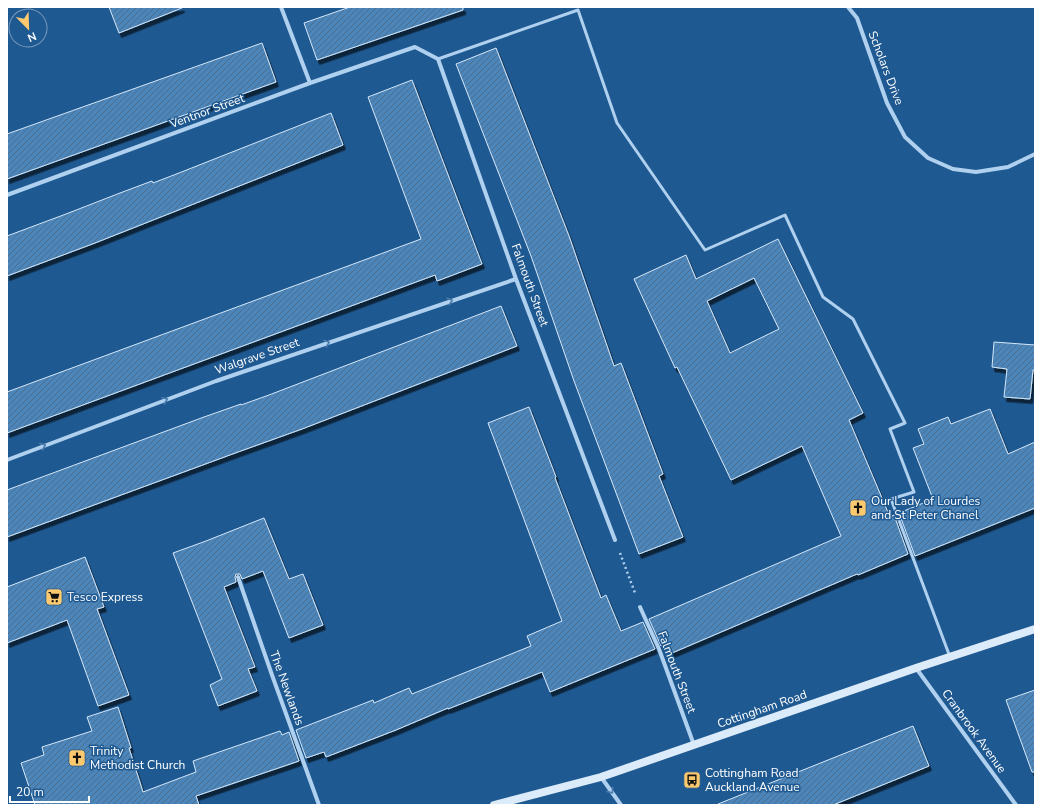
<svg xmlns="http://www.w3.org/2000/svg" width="1042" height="812" font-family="'Nunito Sans',sans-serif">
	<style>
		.building { fill: url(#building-hatch); stroke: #d5e8fa; fill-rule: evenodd; filter: url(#shadow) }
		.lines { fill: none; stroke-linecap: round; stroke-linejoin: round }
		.path { stroke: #afd0ee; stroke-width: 2.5; stroke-dasharray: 2 3; stroke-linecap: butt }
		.lane { stroke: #afd0ee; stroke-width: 3 }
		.street { stroke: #afd0ee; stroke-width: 4 }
		.secondary { stroke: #dcebfa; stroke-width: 8 }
		.oneway { stroke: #4a7dad }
		.labels { text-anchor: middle; stroke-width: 3; stroke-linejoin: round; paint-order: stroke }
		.street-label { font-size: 12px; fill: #fff; stroke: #1f5991 }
		.poi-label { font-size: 12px; fill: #fff; stroke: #1f5991; text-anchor: start }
	</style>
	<defs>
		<pattern id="building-hatch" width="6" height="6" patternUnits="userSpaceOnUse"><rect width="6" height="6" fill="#4b85ba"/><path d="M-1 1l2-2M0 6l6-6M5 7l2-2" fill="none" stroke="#4b6e8e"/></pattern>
		<filter id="shadow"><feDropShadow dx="2.5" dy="4.5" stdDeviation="0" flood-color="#0009"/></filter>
	</defs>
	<rect width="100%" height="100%" fill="#1f5991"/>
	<path class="building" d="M 109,7 L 182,7 L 182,8 L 119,33 Z
		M 350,7 L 463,7 L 463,10 L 317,60 L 304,23 Z
		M 262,43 L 276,82 L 7,179 L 7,134 Z
		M 496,48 L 569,236 L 614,366 L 621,363 L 663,474 L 659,476 L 683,537 L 639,554 L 574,381 L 531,256 L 456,64 Z
		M 412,80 L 482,264 L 437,281 L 435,275 L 7,433 L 7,392 L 421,239 L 368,97 Z
		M 331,113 L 343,145 L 95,243 L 7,276 L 7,236 L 66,214 L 120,193 L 152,181 L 153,183 L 179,173 Z
		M 778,239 L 863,413 L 849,420 L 890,517 L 894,515 L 908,554 L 858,575 L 857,574 L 672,653 L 667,643 L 661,646 L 649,619 L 841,536 L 802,446 L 731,480 L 677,367 L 675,368 L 634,279 L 686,255 L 696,279 ZM 754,278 L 779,329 L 730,353 L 707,301 Z
		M 501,306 L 517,346 L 302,429 L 238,452 L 7,537 L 7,490 L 204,417 L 241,404 L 241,405 L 269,395 Z
		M 994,342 L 1035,345 L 1035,370 L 1033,370 L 1030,399 L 1004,397 L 1007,369 L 992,367 Z
		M 529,407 L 556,477 L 555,478 L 601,598 L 606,595 L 621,631 L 643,622 L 655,649 L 550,692 L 542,672 L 448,709 L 448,708 L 396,730 L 326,757 L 324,752 L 306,758 L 296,730 L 373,700 L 374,703 L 409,688 L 412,694 L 531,646 L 527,636 L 562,621 L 488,423 Z
		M 990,409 L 1008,454 L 1035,442 L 1035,508 L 915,556 L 899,513 L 933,499 L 913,448 L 924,444 L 918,429 L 948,417 L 951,424 Z
		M 264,518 L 289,579 L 303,574 L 323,625 L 289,638 L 263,571 L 242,579 L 240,574 L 236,574 L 235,577 L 236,582 L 224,587 L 255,667 L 248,669 L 257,691 L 218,706 L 210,685 L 222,679 L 173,553 L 206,541 Z
		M 85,557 L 104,607 L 97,609 L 129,695 L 98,706 L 67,620 L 7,643 L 7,587 Z
		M 1035,690 L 1035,772 L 1032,772 L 1006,700 Z
		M 118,707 L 131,748 L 129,748 L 143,792 L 196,772 L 193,761 L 280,731 L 282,735 L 289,732 L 299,761 L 196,796 L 199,805 L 35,805 L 21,763 L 44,755 L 42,747 L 92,731 L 87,717 Z
		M 913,726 L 929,766 L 907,775 L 833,805 L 718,805 L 718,804 Z"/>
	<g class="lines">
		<path class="path" d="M 620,553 L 635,593"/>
		<path class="lane" d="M 438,59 L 578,10 L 617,123 L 705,250 L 785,215 L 823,297 L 853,319 L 905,423 L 890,429 L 914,492 L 891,499 L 950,657"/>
		<path class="street" d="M 281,7 L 310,83
			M 848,7 L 857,18 L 887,103 L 905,137 L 928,158 L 953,169 L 976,172 L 1008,167 L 1035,154
			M 7,195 L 310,83 L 415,47 L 438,59 L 516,279 L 615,540
			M 7,460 L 216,381 L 516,279
			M 238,577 L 272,675 L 319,805
			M 640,607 L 659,649 L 694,745
			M 916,668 L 1016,805
			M 601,777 L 621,805"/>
		<path class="secondary" d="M 494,805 L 601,777 L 916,668 L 1035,629"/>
	</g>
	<defs><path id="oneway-chevron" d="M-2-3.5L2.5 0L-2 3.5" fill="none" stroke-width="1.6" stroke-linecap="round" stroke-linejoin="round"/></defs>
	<g class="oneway">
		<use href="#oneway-chevron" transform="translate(450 301) rotate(-19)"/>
		<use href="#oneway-chevron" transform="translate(327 343) rotate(-19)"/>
		<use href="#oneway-chevron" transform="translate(165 400) rotate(-21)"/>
		<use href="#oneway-chevron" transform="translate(43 446) rotate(-21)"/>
		<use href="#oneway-chevron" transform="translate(611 791) rotate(55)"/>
	</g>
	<defs>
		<symbol id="church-square" viewBox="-11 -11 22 22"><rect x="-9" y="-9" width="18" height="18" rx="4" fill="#fcc96f" stroke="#1f5991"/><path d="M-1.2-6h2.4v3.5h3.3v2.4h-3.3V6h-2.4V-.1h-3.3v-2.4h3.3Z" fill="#111"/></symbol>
		<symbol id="supermarket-square" viewBox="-11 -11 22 22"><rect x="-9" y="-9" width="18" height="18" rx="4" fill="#fcc96f" stroke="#1f5991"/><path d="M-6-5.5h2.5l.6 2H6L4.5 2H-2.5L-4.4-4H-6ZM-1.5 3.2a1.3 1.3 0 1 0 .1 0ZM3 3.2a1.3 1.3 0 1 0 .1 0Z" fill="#111"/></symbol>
		<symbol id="bus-square" viewBox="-11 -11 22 22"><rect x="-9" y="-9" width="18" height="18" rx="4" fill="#fcc96f" stroke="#1f5991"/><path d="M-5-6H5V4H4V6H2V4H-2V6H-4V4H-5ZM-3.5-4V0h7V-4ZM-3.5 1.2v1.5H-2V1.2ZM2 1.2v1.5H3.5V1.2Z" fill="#111"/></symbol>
	</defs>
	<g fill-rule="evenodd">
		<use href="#church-square" x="848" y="498" width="20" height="20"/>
		<use href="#supermarket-square" x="44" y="587" width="20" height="20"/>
		<use href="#church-square" x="67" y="748" width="20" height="20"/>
		<use href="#bus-square" x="682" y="770" width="20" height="20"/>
	</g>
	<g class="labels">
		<g class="street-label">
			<text transform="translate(886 68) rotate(69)" y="4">Scholars Drive</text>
			<text transform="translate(207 111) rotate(-20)" y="4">Ventnor Street</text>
			<text transform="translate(530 285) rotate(70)" y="4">Falmouth Street</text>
			<text transform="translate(257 356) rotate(-19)" y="4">Walgrave Street</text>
			<text transform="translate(677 672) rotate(69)" y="4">Falmouth Street</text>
			<text transform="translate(287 688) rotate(70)" y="4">The Newlands</text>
			<text transform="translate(762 709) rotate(-19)" y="4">Cottingham Road</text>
			<text transform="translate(974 731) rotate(54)" y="4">Cranbrook Avenue</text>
		</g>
		<g class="poi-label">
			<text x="871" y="505">Our Lady of Lourdes<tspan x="871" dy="14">and St Peter Chanel</tspan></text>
			<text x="67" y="601">Tesco Express</text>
			<text x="90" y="755">Trinity<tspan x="90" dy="14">Methodist Church</tspan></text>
			<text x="705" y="777">Cottingham Road<tspan x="705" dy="14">Auckland Avenue</tspan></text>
		</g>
	</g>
	<rect width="1042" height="812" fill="none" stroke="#ffffff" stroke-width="16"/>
	<g transform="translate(28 28) rotate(157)"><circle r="19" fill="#1f5991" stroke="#799bbd"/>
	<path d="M0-3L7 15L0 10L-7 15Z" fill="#fcc96f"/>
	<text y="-6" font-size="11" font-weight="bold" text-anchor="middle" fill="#ffffff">N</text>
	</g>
	<path d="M10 796v6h79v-6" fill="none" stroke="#ffffff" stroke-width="2"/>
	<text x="16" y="796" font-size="12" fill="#ffffff" stroke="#1f5991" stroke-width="3" paint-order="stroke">20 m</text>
</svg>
